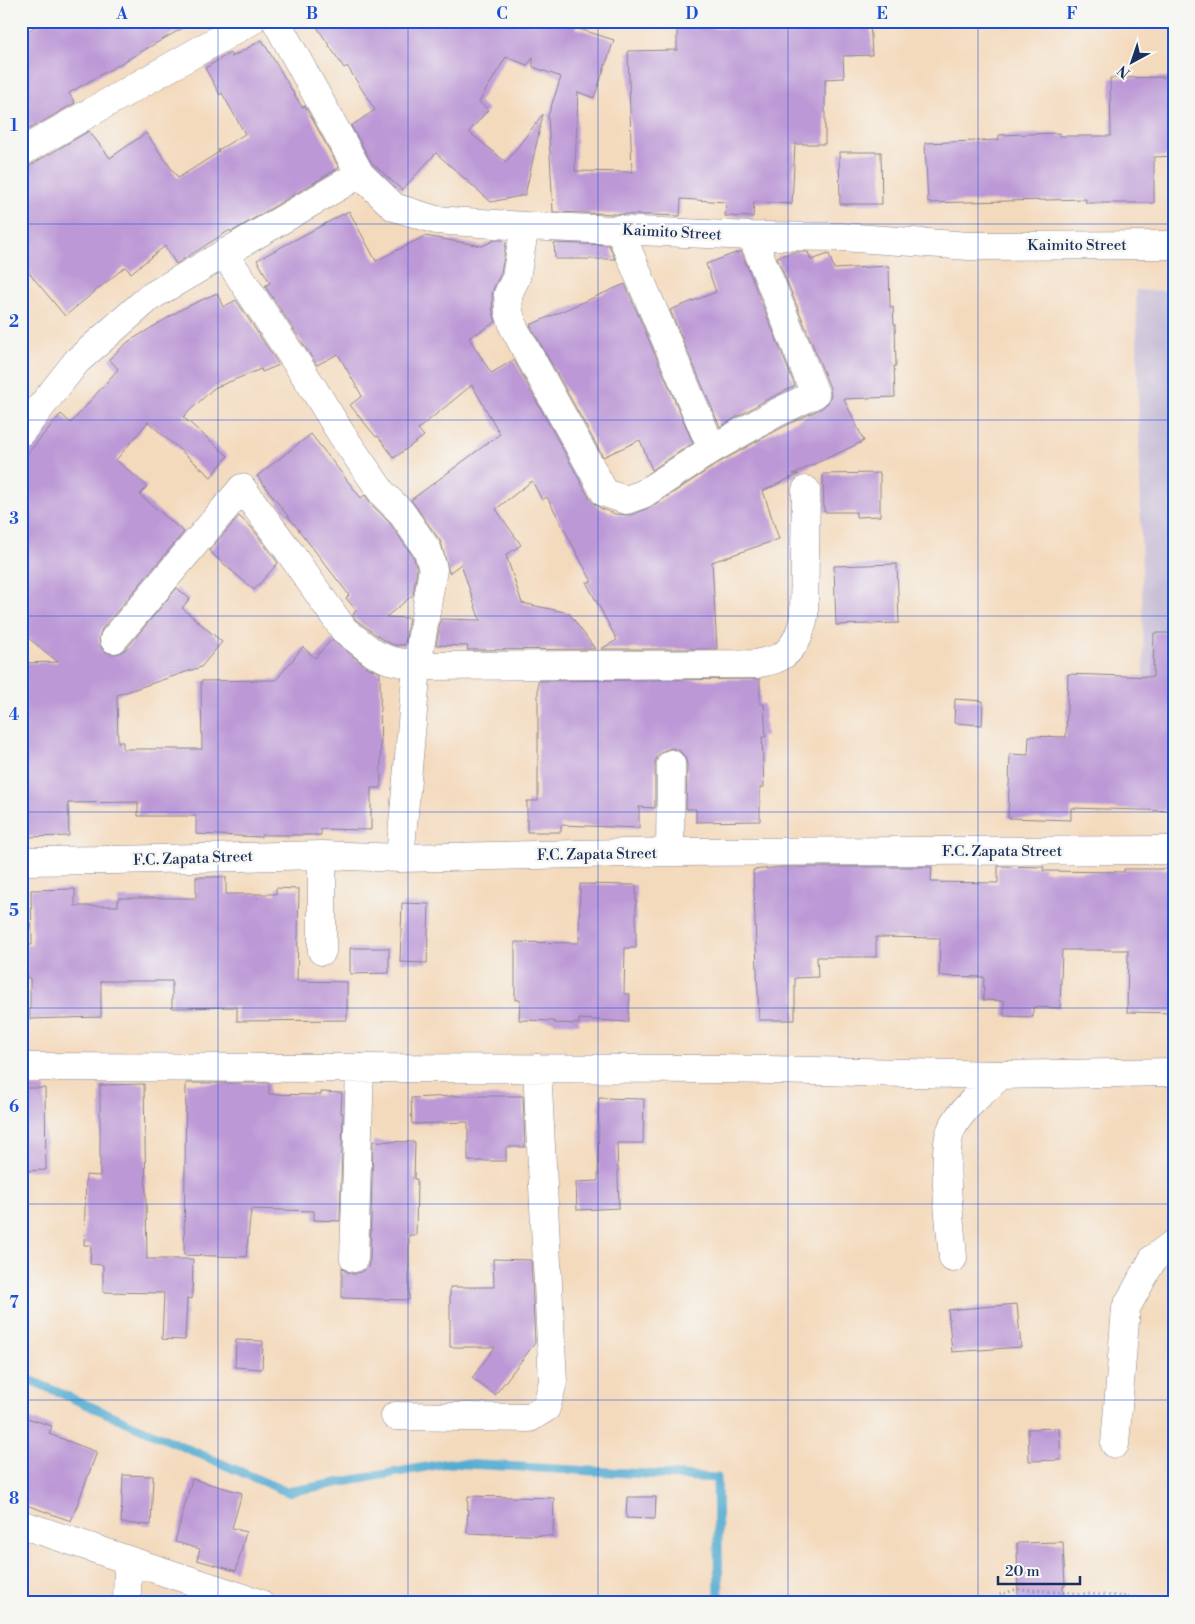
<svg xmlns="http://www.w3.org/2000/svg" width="1195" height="1624" font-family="'Libre Bodoni',serif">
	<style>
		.industrial { fill: #c9bfd7 }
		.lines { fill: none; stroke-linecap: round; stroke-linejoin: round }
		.stream { stroke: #54acd1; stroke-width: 9 }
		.building { fill: #bc98d6 }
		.minor-casing { stroke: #88848e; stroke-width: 29 }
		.path { stroke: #88848e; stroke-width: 3; stroke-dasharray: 1 4; stroke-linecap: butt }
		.minor { stroke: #fff; stroke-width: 28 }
		.grid { fill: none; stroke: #1d4ed8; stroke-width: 1; stroke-opacity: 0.55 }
		.labels { text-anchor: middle; stroke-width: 5; stroke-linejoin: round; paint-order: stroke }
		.street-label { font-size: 15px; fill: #1b2f5e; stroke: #f6f6f2 }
		.neatline { fill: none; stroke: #1d4ed8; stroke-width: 2 }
		.grid-label { font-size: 16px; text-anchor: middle; font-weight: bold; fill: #1d4ed8 }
	</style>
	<rect width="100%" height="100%" fill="#f6f6f2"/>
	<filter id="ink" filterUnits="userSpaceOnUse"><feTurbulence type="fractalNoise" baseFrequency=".02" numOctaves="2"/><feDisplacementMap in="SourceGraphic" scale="10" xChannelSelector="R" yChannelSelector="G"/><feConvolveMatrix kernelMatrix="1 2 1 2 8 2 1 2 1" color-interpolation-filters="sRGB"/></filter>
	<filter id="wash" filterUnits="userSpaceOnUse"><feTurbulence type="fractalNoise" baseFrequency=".0096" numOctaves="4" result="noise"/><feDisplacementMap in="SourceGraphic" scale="20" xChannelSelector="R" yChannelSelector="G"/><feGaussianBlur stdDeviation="1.12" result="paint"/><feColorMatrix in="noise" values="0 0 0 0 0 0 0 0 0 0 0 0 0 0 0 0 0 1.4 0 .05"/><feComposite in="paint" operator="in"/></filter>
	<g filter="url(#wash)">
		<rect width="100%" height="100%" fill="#f4dabd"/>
		<path class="industrial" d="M 1136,290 L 1174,291 L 1174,681 L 1144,680 Z"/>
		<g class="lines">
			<path class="stream" d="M 21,1376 L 287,1492 L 448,1463 L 717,1478 L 719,1603"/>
		</g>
		<g id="blocks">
			<path class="building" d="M 45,21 L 195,21 L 69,93 L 75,103 L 21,134 L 21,35 Z
				M 313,21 L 578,21 L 576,28 L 614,40 L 594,98 L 578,92 L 575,171 L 632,172 L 628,51 L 677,50 L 677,21 L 707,21 L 707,28 L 748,29 L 748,21 L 870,21 L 872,55 L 843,56 L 844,78 L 825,79 L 825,144 L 795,144 L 792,204 L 754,202 L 753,217 L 725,216 L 726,202 L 681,199 L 680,216 L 553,212 L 548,116 L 561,77 L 533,67 L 533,58 L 527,65 L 506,57 L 479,102 L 488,110 L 469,132 L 506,162 L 543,114 L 525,195 L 491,202 L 436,153 L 402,190 L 372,163 L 351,126 L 375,110 L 347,66 L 344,68 Z
				M 262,40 L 302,107 L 305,106 L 339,168 L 231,232 L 230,230 L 176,264 L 165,246 L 131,273 L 125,267 L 65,316 L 21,263 L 21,168 L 29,166 L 89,131 L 110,158 L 146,133 L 178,178 L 219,152 L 218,150 L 245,134 L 222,93 L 220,95 L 205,68 L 230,53 L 232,57 Z
				M 1174,77 L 1174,156 L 1154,157 L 1154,203 L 1086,203 L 1086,199 L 928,203 L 925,143 L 999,140 L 999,135 L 1059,133 L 1059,136 L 1111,136 L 1110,78 Z
				M 839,152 L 881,152 L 882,204 L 840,204 Z
				M 349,211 L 376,261 L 425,236 L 482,246 L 495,240 L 503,240 L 506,243 L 501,273 L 494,287 L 492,294 L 493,313 L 496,322 L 469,338 L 491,373 L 514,360 L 591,501 L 600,508 L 615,514 L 631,515 L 651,507 L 720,462 L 781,428 L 822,408 L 828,403 L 831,395 L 830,388 L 777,257 L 794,252 L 808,252 L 811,260 L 829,254 L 834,269 L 889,266 L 890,307 L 893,307 L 894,324 L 895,324 L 896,366 L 894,366 L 895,397 L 844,399 L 864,441 L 793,474 L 799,474 L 763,491 L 779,539 L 712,562 L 717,649 L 601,649 L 617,640 L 586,582 L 592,582 L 547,497 L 542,500 L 532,481 L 496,509 L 521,545 L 506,555 L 522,603 L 569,613 L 595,649 L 467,650 L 468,646 L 436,645 L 441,619 L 481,620 L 478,615 L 461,564 L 449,573 L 441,542 L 411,500 L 500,434 L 472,385 L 418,429 L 424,436 L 394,458 L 378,436 L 376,437 L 350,405 L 362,396 L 338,354 L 317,365 L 265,286 L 270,283 L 257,260 Z
				M 554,243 L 609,245 L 615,259 L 555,259 Z
				M 741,251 L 795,386 L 766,400 L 720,427 L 670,310 L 716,292 L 706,264 Z
				M 625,284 L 693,443 L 652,470 L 640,440 L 603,457 L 530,325 Z
				M 217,293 L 223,307 L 236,300 L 279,365 L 262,372 L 261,369 L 214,388 L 183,417 L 228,456 L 211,477 L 148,422 L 116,460 L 147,486 L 140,495 L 184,532 L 102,629 L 99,637 L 100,645 L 104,651 L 112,654 L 120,653 L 126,649 L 177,588 L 190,599 L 182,608 L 222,642 L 201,667 L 117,695 L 118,742 L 123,742 L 123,749 L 202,749 L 201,681 L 276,680 L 303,647 L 315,658 L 332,639 L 365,666 L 380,673 L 381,788 L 371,788 L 371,830 L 321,829 L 321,835 L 261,835 L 261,837 L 196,834 L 196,816 L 138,816 L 138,802 L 68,803 L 69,836 L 23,837 L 21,663 L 58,662 L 21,632 L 21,461 L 61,414 L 71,423 L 118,369 L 109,359 L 128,342 L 182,309 Z
				M 311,434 L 361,498 L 365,495 L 372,505 L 389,522 L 414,558 L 417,570 L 413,595 L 386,617 L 409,618 L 405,645 L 394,645 L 383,640 L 355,619 L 353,615 L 356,610 L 346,598 L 349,595 L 257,476 Z
				M 880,473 L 880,516 L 856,517 L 856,512 L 824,512 L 823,474 Z
				M 239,516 L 252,528 L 278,563 L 254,590 L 209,551 Z
				M 897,564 L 899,623 L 836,625 L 834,566 Z
				M 1154,633 L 1174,633 L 1174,811 L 1071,808 L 1071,820 L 1008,818 L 1010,754 L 1028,755 L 1029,736 L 1066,737 L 1068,674 L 1153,677 Z
				M 760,679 L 760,704 L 764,704 L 766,737 L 762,737 L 764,787 L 760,787 L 760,821 L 696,822 L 696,809 L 686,809 L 687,764 L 685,757 L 679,750 L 671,748 L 663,751 L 657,756 L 655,764 L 655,808 L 639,807 L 639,828 L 561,825 L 561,832 L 527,832 L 527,801 L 538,801 L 538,681 Z
				M 955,699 L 983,701 L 982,725 L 954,723 Z
				M 998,866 L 1044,867 L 1043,871 L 1124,872 L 1124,869 L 1174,869 L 1174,1013 L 1127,1012 L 1128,950 L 1062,950 L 1060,1008 L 1033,1007 L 1033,1017 L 1004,1016 L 1004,1001 L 983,1000 L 984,977 L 939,976 L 940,938 L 876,937 L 876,957 L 817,957 L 818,977 L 795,978 L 795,1020 L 759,1020 L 753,870 L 783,867 L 932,867 L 931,882 L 998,883 Z
				M 196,877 L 226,877 L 226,894 L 276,894 L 276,888 L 299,889 L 297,981 L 347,982 L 347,1020 L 237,1021 L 237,1007 L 172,1008 L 172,981 L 101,981 L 101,1017 L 30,1019 L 30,978 L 27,978 L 26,945 L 32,945 L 31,890 L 75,889 L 75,906 L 118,906 L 118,898 L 196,898 Z
				M 580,884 L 636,885 L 636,948 L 625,948 L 624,994 L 630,994 L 628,1022 L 579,1019 L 579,1024 L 554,1023 L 554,1021 L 519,1020 L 520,1000 L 515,1000 L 515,942 L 579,943 Z
				M 402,903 L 429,904 L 427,963 L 400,962 Z
				M 350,948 L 389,948 L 389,973 L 350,974 Z
				M 186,1083 L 269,1083 L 269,1094 L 321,1095 L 321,1092 L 342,1093 L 341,1113 L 343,1113 L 340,1221 L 314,1220 L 314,1211 L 251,1209 L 246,1257 L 184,1255 Z
				M 144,1084 L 147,1259 L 193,1259 L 192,1299 L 187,1298 L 185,1340 L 162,1339 L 164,1293 L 103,1292 L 103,1265 L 90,1264 L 91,1245 L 84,1245 L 86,1175 L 100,1176 L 100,1085 Z
				M 21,1088 L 45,1088 L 46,1170 L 21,1171 Z
				M 452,1096 L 523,1096 L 525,1147 L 506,1147 L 506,1161 L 468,1161 L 468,1122 L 412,1124 L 411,1098 Z
				M 599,1098 L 644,1099 L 643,1143 L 617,1143 L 619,1208 L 577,1210 L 576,1182 L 598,1181 Z
				M 373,1141 L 415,1142 L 414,1179 L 417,1179 L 416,1235 L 409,1235 L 409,1300 L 342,1298 L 342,1267 L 346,1271 L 353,1274 L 361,1272 L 368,1267 L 370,1259 Z
				M 493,1259 L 531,1260 L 535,1343 L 495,1395 L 472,1378 L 495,1347 L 450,1347 L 450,1287 L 494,1287 Z
				M 1017,1304 L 1021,1347 L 952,1352 L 948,1310 Z
				M 236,1340 L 263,1341 L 262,1369 L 235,1367 Z
				M 21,1416 L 52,1426 L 49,1434 L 97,1452 L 71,1521 L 21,1503 Z
				M 1059,1428 L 1061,1460 L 1029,1461 L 1028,1429 Z
				M 123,1475 L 153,1476 L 151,1525 L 121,1523 Z
				M 192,1479 L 242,1493 L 232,1528 L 246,1532 L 236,1571 L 197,1560 L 200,1549 L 175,1542 Z
				M 468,1496 L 554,1498 L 553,1536 L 467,1533 Z
				M 627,1497 L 656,1497 L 655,1519 L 626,1518 Z
				M 1063,1542 L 1065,1586 L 1063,1586 L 1063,1603 L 1018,1603 L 1017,1543 Z"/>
		</g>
	</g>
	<g filter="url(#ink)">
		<use href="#blocks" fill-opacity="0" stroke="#88848e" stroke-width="1"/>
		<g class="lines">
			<defs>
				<path id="minor" d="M 276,21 L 360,174 L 394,207 L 436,220 L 525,226 L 752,236 L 842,237 L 969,246 L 1174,245
					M 21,152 L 251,21
					M 525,226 L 516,278 L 508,294 L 509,312 L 514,328 L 605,493 L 626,500 L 643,494 L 712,449 L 774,414 L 815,394 L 752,236
					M 619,229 L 712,449
					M 224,253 L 310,383 L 342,435 L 383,494 L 401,512 L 428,551 L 433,569 L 417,666 L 400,858
					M 21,432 L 77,361 L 150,297 L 360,174
					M 114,639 L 242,488 L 288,550 L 344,630 L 375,654 L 389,660 L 417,666 L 756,664 C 763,662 773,661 780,657 C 795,649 801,632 804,616 L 806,490
					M 670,852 L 671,764
					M 322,855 L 322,951
					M 21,861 L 114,860 L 322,855 L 400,858 L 670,852 L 1174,850
					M 21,1067 L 721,1069 L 1001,1075 L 1174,1072
					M 354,1258 L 360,1068
					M 953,1258 C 951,1229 940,1152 952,1128 C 963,1107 984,1091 1001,1075
					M 395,1416 L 530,1418 L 546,1408 L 553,1382 L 537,1068
					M 1115,1444 L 1126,1308 L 1153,1259 L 1174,1243
					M 21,1524 L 128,1560 L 259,1603
					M 127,1603 L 128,1560"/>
			</defs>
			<use href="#minor" class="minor-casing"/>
			<path class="path" d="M 996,1603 L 997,1596 L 1017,1589 L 1174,1600"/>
			<use href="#minor" class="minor"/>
		</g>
	</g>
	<path class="grid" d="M 218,21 L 218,1603M 408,21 L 408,1603M 598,21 L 598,1603M 788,21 L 788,1603M 978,21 L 978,1603M 21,224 L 1174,224M 21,420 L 1174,420M 21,616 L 1174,616M 21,812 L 1174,812M 21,1008 L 1174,1008M 21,1204 L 1174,1204M 21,1400 L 1174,1400"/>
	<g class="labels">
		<g class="street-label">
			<text transform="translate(672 232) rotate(3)" y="5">Kaimito Street</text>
			<text x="1077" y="250">Kaimito Street</text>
			<text x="1002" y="856">F.C. Zapata Street</text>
			<text transform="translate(597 854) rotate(-1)" y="5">F.C. Zapata Street</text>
			<text transform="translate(193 858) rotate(-2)" y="5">F.C. Zapata Street</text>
		</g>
	</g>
	<rect width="1195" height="1624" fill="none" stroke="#f6f6f2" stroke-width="55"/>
	<g transform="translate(1132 62) rotate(220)" stroke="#f6f6f2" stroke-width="4" paint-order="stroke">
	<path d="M0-4L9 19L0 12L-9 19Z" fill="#1b2f5e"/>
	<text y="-8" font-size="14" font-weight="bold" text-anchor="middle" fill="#1b2f5e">N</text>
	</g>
	<path d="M998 1576v8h82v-8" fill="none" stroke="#1b2f5e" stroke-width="2.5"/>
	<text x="1005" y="1576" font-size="15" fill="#1b2f5e" stroke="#f6f6f2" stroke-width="4" paint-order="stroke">20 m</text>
	<rect x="28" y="28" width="1140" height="1568" class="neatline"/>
	<g class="grid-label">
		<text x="122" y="19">A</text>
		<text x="312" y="19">B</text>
		<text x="502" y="19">C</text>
		<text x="692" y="19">D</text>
		<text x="882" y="19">E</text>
		<text x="1072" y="19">F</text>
		<text x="14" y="131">1</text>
		<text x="14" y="327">2</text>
		<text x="14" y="524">3</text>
		<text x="14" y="720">4</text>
		<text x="14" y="916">5</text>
		<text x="14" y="1112">6</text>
		<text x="14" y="1308">7</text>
		<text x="14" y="1504">8</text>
	</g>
</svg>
